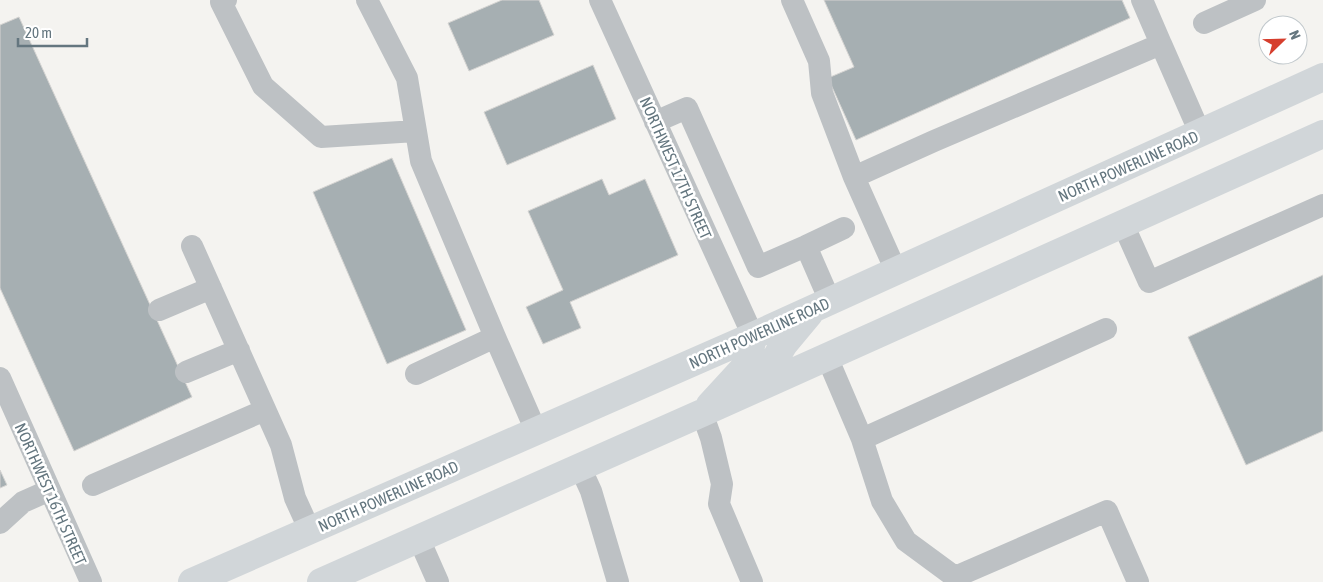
<svg xmlns="http://www.w3.org/2000/svg" width="1323" height="582" font-family="'Asap Condensed',sans-serif">
	<style>
		.building { fill: #a6afb2; stroke: #d5d4d2 }
		.lines { fill: none; stroke-linecap: round; stroke-linejoin: round }
		.minor { stroke: #bdc1c4; stroke-width: 22 }
		.major { stroke: #d1d6d9; stroke-width: 28 }
		.labels { text-anchor: middle; stroke-width: 5; stroke-linejoin: round; paint-order: stroke }
		.street-label { font-size: 16px; fill: #64767f; stroke: #fff }
	</style>
	<rect width="100%" height="100%" fill="#f4f3f0"/>
	<path class="building" d="M 502,0 L 539,0 L 554,35 L 469,71 L 448,23 Z
		M 824,0 L 1122,0 L 1130,18 L 856,140 L 828,78 L 854,67 Z
		M 19,17 L 192,397 L 74,451 L 0,288 L 0,25 Z
		M 593,65 L 616,119 L 507,165 L 484,112 Z
		M 392,158 L 466,330 L 387,364 L 313,192 Z
		M 602,179 L 609,195 L 645,179 L 678,255 L 570,302 L 581,328 L 543,344 L 526,307 L 563,290 L 528,211 Z
		M 1323,275 L 1323,431 L 1246,465 L 1188,337 Z
		M 0,470 L 7,485 L 0,488 Z"/>
	<g class="lines">
		<path class="minor" d="M 226,0 L 221,2 L 263,86 L 321,137 L 416,131
			M 367,0 L 407,78 L 421,161 L 495,337 L 536,431
			M 600,0 L 753,336
			M 792,0 L 819,61 L 822,93 L 854,177
			M 1142,0 L 1161,44
			M 1204,23 L 1255,0
			M 655,122 L 687,108 L 758,267 L 806,246
			M 1123,224 L 1149,282 L 1323,205
			M 192,246 L 281,445 L 295,498 L 310,531
			M 896,271 L 854,177 L 934,141 L 1161,44 L 1200,133
			M 830,301 L 806,246 L 844,228
			M 159,310 L 211,288
			M 827,357 L 862,439 L 1106,329
			M 186,372 L 239,350
			M 416,374 L 495,337
			M 0,378 L 91,582
			M 702,413 L 711,438 L 722,484 L 719,504 L 752,582
			M 862,439 L 882,501 L 906,541 L 955,577 L 957,582
			M 580,467 L 591,491 L 618,582
			M 93,485 L 265,410
			M 0,523 L 23,502 L 50,490
			M 419,539 L 438,582
			M 955,577 L 1107,511 L 1138,582"/>
		<path class="major" d="M 768,383 L 774,361 L 784,344 L 809,314
			M 710,405 L 744,368 L 749,356 L 753,336
			M 192,582 L 753,336 L 1323,77
			M 321,582 L 702,413 L 1323,134"/>
	</g>
	<g class="labels">
		<g class="street-label">
			<text transform="translate(1128 166) rotate(-24)" y="6">NORTH POWERLINE ROAD</text>
			<text transform="translate(676 168) rotate(66)" y="6">NORTHWEST 17TH STREET</text>
			<text transform="translate(759 333) rotate(-24)" y="6">NORTH POWERLINE ROAD</text>
			<text transform="translate(51 494) rotate(66)" y="6">NORTHWEST 16TH STREET</text>
			<text transform="translate(388 496) rotate(-24)" y="6">NORTH POWERLINE ROAD</text>
		</g>
	</g>
	<g transform="translate(1283 40) rotate(67)"><circle r="24" fill="#ffffff" stroke="#c1c8cc"/>
	<path d="M0-4L9 19L0 12L-9 19Z" fill="#d63e2d"/>
	<text y="-8" font-size="14" font-weight="bold" text-anchor="middle" fill="#64767f">N</text>
	</g>
	<path d="M18 38v8h69v-8" fill="none" stroke="#64767f" stroke-width="2.5"/>
	<text x="25" y="38" font-size="15" fill="#64767f" stroke="#ffffff" stroke-width="4" paint-order="stroke">20 m</text>
</svg>
